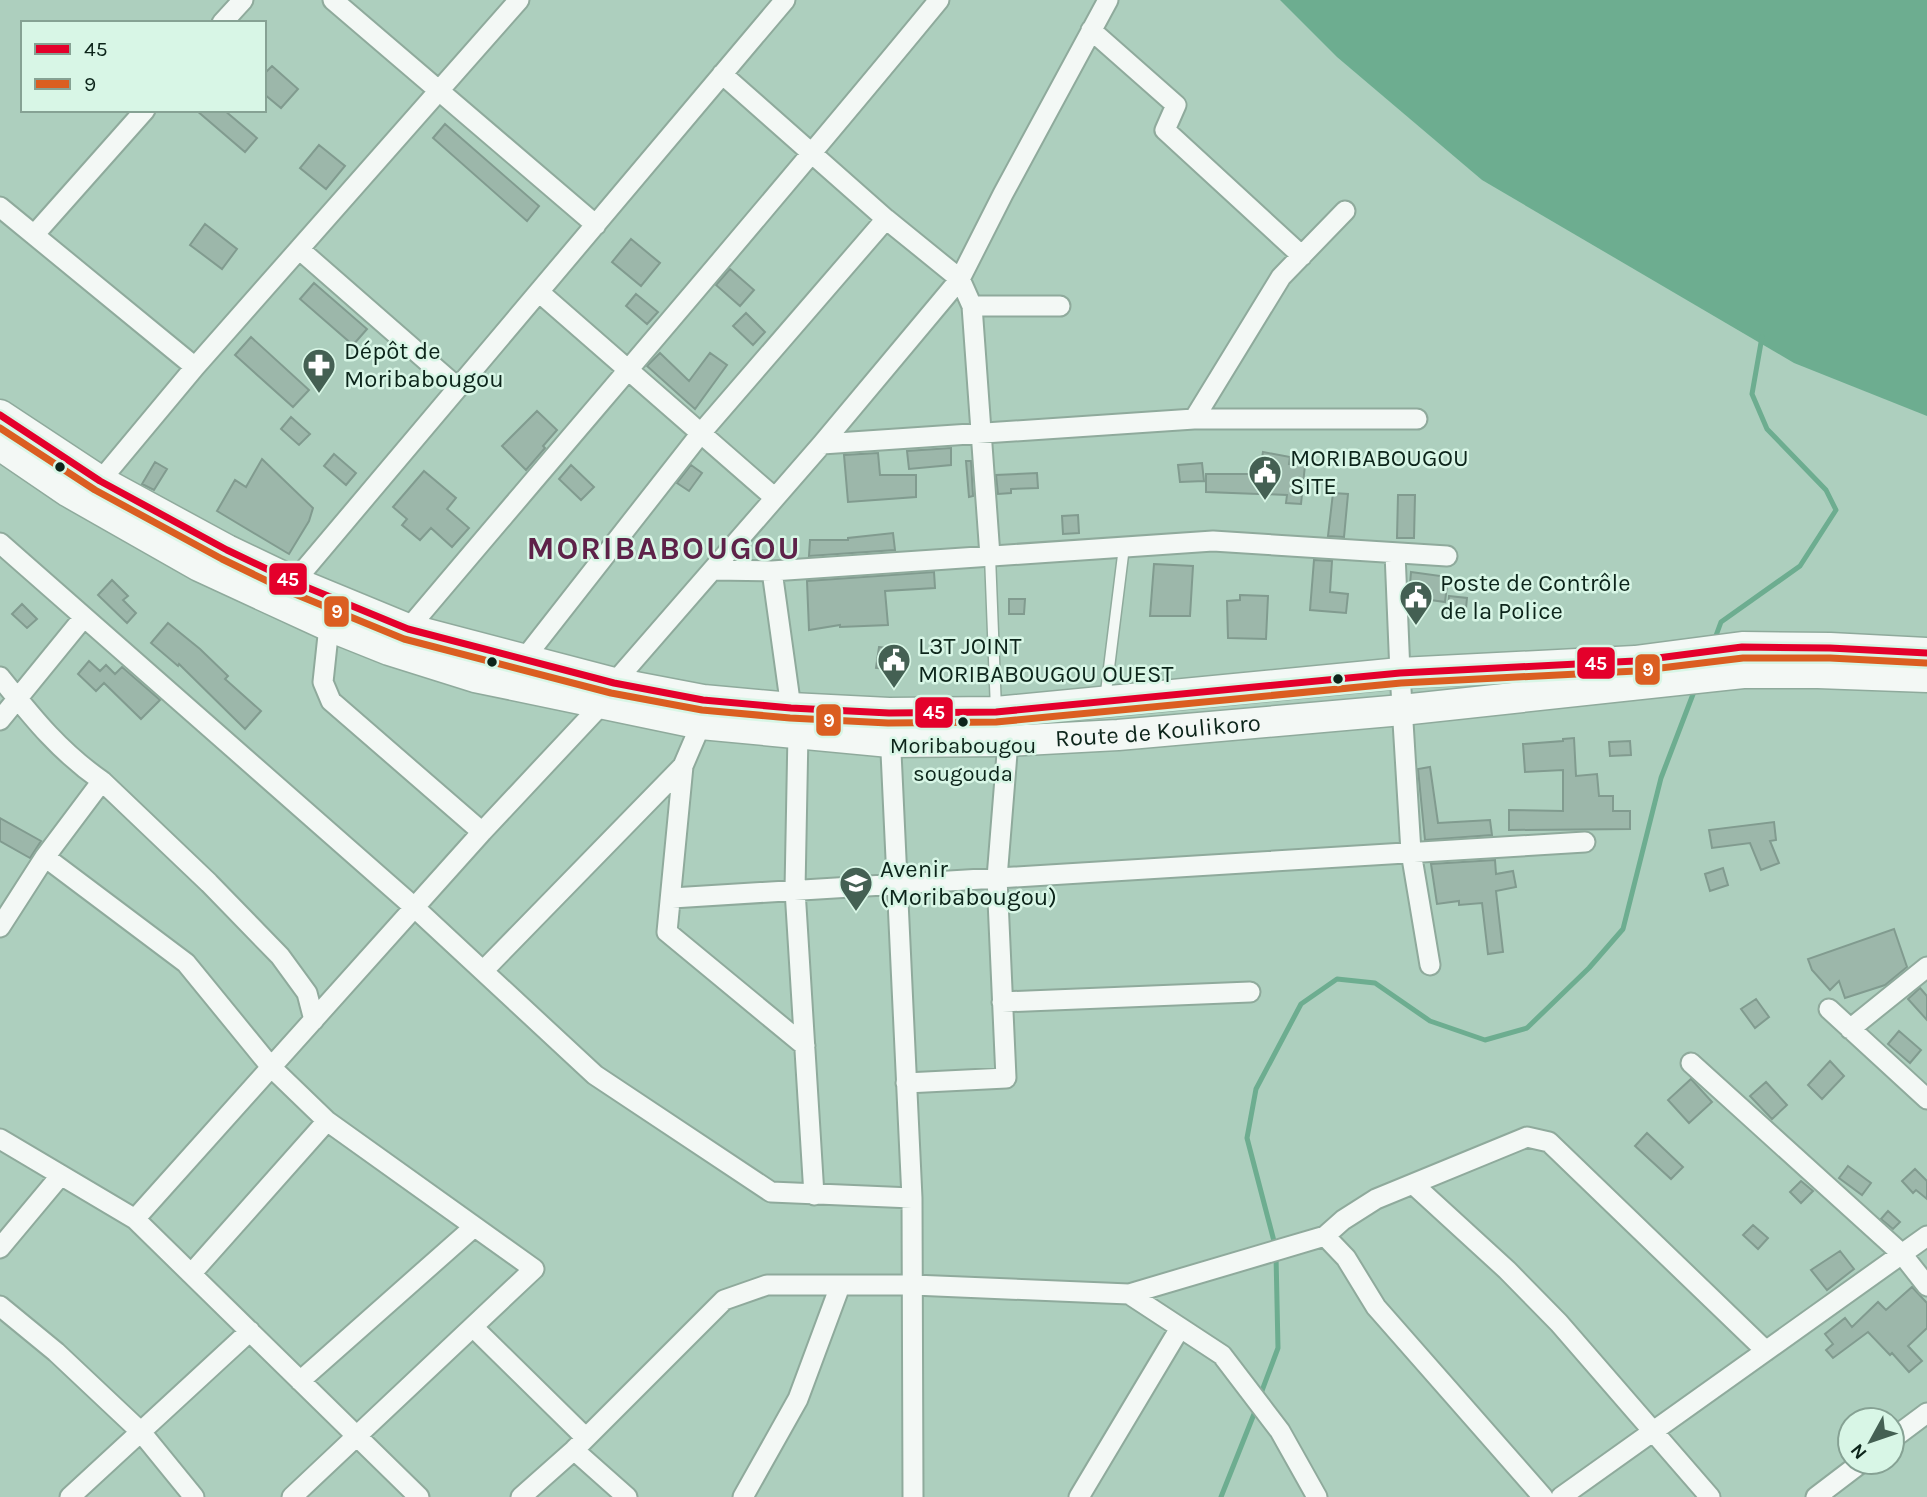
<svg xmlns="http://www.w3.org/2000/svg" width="1927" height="1497" font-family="Karla,sans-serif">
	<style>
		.water { fill: #6dad90 }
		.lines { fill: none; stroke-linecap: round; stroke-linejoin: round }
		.stream { stroke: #6dad90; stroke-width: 5 }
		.building { fill: #9cb7aa; stroke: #819b8f; stroke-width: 2 }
		.lane-casing { stroke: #8faa9c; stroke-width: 13 }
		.street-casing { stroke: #8faa9c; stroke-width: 23 }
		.primary-casing { stroke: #8faa9c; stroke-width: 33 }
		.lane { stroke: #f3f8f5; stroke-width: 10 }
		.street { stroke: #f3f8f5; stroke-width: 19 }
		.primary { stroke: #f3f8f5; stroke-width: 30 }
		.bus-1-casing { stroke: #d8f6e6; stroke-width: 12 }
		.bus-2-casing { stroke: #d8f6e6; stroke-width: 12 }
		.bus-1 { stroke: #e4002b; stroke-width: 7 }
		.bus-2 { stroke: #db5e21; stroke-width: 7 }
		.bus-dot { fill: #0c241a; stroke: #d8f6e6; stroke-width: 2.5 }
		.labels { text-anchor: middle; stroke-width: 5; stroke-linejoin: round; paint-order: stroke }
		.bus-label { font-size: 22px; fill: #0c241a; stroke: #d8f6e6 }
		.poi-label { font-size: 24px; fill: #0c241a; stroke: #d8f6e6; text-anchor: start }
		.street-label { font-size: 24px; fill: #0c241a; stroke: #d8f6e6 }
		.district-label { font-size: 32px; font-weight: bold; letter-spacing: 2px; fill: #5e2249; stroke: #d8f6e6 }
		.line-badge { stroke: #d8f6e6; stroke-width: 2.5 }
		.badge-label { font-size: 19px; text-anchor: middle; font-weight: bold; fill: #fff }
	</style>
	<rect width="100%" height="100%" fill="#adcfbe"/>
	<path class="water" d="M 1280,0 L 1927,0 L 1927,416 L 1794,363 L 1482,180 L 1337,57 Z"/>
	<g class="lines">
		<path class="stream" d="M 1714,641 L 1721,622 L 1800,566 L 1836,510 L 1826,490 L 1767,429 L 1752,394 L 1762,337
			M 1275,1245 L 1247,1138 L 1256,1089 L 1301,1004 L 1337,979 L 1375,983 L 1430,1021 L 1485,1040 L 1527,1028 L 1589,968 L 1623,929 L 1661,778 L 1695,689
			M 1260,1396 L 1278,1348 L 1276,1255
			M 1221,1497 L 1256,1409"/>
	</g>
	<path class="building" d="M 272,66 L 298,89 L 281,108 L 264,94 L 264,74 Z
		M 196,110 L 224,110 L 257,138 L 245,152 Z
		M 445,124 L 539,206 L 527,221 L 433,138 Z
		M 319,145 L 345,166 L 326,189 L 300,168 Z
		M 205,224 L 237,249 L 222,269 L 190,245 Z
		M 631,239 L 660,263 L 641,286 L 612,262 Z
		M 730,269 L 754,290 L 740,306 L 716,285 Z
		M 314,283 L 367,329 L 353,345 L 300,299 Z
		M 636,294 L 658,312 L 647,324 L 626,306 Z
		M 746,313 L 765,332 L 753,345 L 733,326 Z
		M 251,337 L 309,390 L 293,407 L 235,355 Z
		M 660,353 L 689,381 L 710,353 L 727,365 L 695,409 L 647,366 Z
		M 537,411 L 557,430 L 543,446 L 545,448 L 526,470 L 502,446 Z
		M 291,417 L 310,434 L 299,445 L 281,429 Z
		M 951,448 L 951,465 L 909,469 L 907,451 Z
		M 1263,452 L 1290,457 L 1289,464 L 1305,465 L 1301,504 L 1286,503 L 1287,495 L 1206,492 L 1206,474 L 1259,474 Z
		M 878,453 L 880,475 L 916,475 L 916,497 L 848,502 L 844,455 Z
		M 334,454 L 356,473 L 346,485 L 324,466 Z
		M 262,459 L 313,508 L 309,521 L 289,554 L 217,511 L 235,480 L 246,487 Z
		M 966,461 L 971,461 L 973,496 L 969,497 Z
		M 155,462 L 167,469 L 154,490 L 142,484 Z
		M 1202,463 L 1204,481 L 1180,482 L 1178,465 Z
		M 571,465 L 594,487 L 581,500 L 559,479 Z
		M 691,465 L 702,473 L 689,491 L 677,483 Z
		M 424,471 L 456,498 L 447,509 L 469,528 L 452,547 L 431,528 L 420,540 L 402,525 L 407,519 L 393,507 Z
		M 1037,473 L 1038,488 L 1011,489 L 1011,493 L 998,494 L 996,475 Z
		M 1333,493 L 1348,494 L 1344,537 L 1328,536 Z
		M 1398,495 L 1415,495 L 1414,538 L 1397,538 Z
		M 1078,515 L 1079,533 L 1063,534 L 1062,516 Z
		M 893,533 L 895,550 L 809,556 L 810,540 L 848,540 L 848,538 Z
		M 1314,560 L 1332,561 L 1330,592 L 1348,594 L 1346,613 L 1310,610 Z
		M 1154,564 L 1193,566 L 1190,616 L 1150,616 Z
		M 934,572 L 935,588 L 885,591 L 888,625 L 840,627 L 840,625 L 809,630 L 807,581 Z
		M 1411,572 L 1448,577 L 1445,602 L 1409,597 Z
		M 112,580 L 128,596 L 123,600 L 136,613 L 127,623 L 98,595 Z
		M 1240,595 L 1268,596 L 1266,639 L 1228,638 L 1227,601 L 1240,600 Z
		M 1449,596 L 1467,598 L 1465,619 L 1447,617 Z
		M 1009,599 L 1025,599 L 1024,614 L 1009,614 Z
		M 22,604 L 37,619 L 27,628 L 12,614 Z
		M 168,623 L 200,649 L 228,676 L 225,679 L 261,711 L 245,729 L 179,664 L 178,666 L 151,643 Z
		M 879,647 L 896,649 L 893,670 L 876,668 Z
		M 89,661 L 100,671 L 106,665 L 115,674 L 122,667 L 160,700 L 141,719 L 104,683 L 96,691 L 78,674 Z
		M 1574,738 L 1576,776 L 1597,774 L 1599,796 L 1613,796 L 1613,811 L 1630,811 L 1630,829 L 1509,830 L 1509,810 L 1563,811 L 1563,770 L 1525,772 L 1523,744 L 1563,741 L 1563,739 Z
		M 1630,741 L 1631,755 L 1610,756 L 1609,742 Z
		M 1430,767 L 1438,823 L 1490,820 L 1492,835 L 1425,840 L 1418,769 Z
		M 0,818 L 41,841 L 30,858 L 0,841 Z
		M 1774,822 L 1776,840 L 1770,841 L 1779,863 L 1761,870 L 1750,843 L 1712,848 L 1709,830 Z
		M 1495,860 L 1496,874 L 1513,871 L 1516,887 L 1496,891 L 1503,952 L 1488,954 L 1482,903 L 1459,905 L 1459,901 L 1437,904 L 1431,864 Z
		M 1723,868 L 1728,885 L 1710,891 L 1705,874 Z
		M 1894,929 L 1907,967 L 1885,985 L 1845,998 L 1839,981 L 1830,990 L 1812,970 L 1808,959 Z
		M 1920,988 L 1927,996 L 1927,1020 L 1908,999 Z
		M 1756,999 L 1769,1017 L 1755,1028 L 1741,1009 Z
		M 1899,1031 L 1921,1050 L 1910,1063 L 1888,1044 Z
		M 1830,1061 L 1844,1076 L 1822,1099 L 1808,1085 Z
		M 1691,1079 L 1712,1102 L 1689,1123 L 1668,1100 Z
		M 1766,1082 L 1787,1105 L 1772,1119 L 1750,1096 Z
		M 1647,1133 L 1683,1167 L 1671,1179 L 1635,1146 Z
		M 1848,1166 L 1871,1183 L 1862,1195 L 1839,1178 Z
		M 1915,1169 L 1927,1181 L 1927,1199 L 1916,1190 L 1913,1193 L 1902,1181 Z
		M 1801,1181 L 1813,1191 L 1801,1203 L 1790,1192 Z
		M 1888,1211 L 1900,1222 L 1893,1229 L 1881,1219 Z
		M 1753,1225 L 1768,1238 L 1758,1249 L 1743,1235 Z
		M 1840,1251 L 1854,1269 L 1827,1290 L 1811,1270 Z
		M 1912,1287 L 1927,1303 L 1927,1328 L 1908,1346 L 1922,1361 L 1909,1372 L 1892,1353 L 1890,1355 L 1868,1332 L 1833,1358 L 1826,1350 L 1833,1344 L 1825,1334 L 1845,1318 L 1852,1327 L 1878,1302 L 1886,1310 Z"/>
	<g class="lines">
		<defs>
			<path id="lane" d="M 990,556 L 996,710
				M 1105,700 L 1124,547"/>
			<path id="street" d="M 333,0 L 596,225
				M 222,23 L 243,0
				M 1091,30 L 1176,105 L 1165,130 L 1302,256
				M 722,74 L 886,219 L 960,279 L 972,306 L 990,556
				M 0,207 L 195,367
				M 34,235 L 145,110
				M 299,249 L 458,388
				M 539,292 L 775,498
				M 972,306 L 1060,306
				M 1194,419 L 1281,277 L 1345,211
				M 822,444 L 1194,419 L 1417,419
				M 100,481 L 195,367 L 519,0
				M 0,543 L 414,907 L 595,1075 L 771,1192 L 912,1198
				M 1395,553 L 1400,673 L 1411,852 L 1430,965
				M 713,570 L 772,571 L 1213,541 L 1447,556
				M 772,571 L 791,708
				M 294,582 L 785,0
				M 329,626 L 323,682 L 331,701 L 482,832
				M 408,629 C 585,419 765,212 939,0
				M 524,659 L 701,433 L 886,219
				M 0,677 C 33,718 59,751 102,781 L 209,883 L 280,956 L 307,993 L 314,1020
				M 614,683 L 822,444 L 960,279 L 1003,194 L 1108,0
				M 0,720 L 84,617
				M 701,724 L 683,766 L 667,932 L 805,1046
				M 890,731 L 912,1198 L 913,1497
				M 798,733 L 795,890 L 814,1195
				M 45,857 L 102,781
				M 672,898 L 1585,842
				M 0,927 L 45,857 L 186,963 L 271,1067 L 327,1121 L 534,1269 L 292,1497
				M 483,971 L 683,766
				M 1002,1002 L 1250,992
				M 1829,1009 L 1927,1099
				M 1850,1029 L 1927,967
				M 1691,1063 L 1902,1254 L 1927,1286
				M 906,1083 L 1006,1078 L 997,878 L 1008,741
				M 0,1139 L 135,1219 L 419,1497
				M 1413,1184 L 1507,1270 L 1559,1323 L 1710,1497
				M 135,1219 L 482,832 L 602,704
				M 1325,1236 L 1343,1220 L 1376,1199 L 1527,1137 L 1549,1142 L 1766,1351
				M 0,1248 L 61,1175
				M 191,1274 L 327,1121
				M 1129,1294 L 1325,1236 L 1346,1258 L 1376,1307 L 1543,1497
				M 0,1306 L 56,1352 L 141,1432 L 194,1497
				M 473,1327 L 586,1438
				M 300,1381 L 474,1227
				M 1892,1439 L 1927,1413
				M 574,1450 L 627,1497
				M 70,1497 L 250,1331
				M 521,1497 L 574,1450 L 724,1300 L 767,1285 L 913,1285 L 1129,1294 L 1222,1355 L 1280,1431 L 1317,1497
				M 743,1497 L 798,1399 L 840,1286
				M 1079,1497 L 1180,1328
				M 1561,1497 L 1927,1236
				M 1816,1497 L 1862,1462"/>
			<g id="primary">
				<path d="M 0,415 L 100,481 L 227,550 L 294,582 L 408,629 L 614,683 L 703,700 L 791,708 L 889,713 L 996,712 L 1400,673 L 1635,661 L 1742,647 L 1830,648 L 1927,653"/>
				<path id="s1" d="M 0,445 L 69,492 L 199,566 L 329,626 L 389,650 L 475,677 L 701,724 L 890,742 L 1008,741 L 1118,735 L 1402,710 L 1743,673 L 1818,673 L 1927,677"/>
			</g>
		</defs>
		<use href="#lane" class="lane-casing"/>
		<use href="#street" class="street-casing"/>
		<use href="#primary" class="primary-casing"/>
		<use href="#lane" class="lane"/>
		<use href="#street" class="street"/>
		<use href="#primary" class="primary"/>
		<defs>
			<path id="bus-1" d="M 0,415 L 100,481 L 227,550 L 294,582 L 408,629 L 614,683 L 703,700 L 791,708 L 889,713 L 996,712 L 1400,673 L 1635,661 L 1742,647 L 1830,648 L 1927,653"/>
			<path id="bus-2" d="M 0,428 L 95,490 L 222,559 L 290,592 L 404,639 L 611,693 L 702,710 L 790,718 L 888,723 L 996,722 L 1401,683 L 1636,671 L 1743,658 L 1830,658 L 1926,663"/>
		</defs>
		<use href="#bus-1" class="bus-1-casing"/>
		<use href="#bus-2" class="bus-2-casing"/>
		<use href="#bus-1" class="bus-1"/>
		<use href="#bus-2" class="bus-2"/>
	</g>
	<defs>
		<symbol id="pharmacy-pin" viewBox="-11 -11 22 30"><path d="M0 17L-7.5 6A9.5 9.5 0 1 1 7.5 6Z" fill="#446053" stroke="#d8f6e6"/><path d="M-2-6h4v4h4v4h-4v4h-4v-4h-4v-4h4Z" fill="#fff"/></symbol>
		<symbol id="civic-pin" viewBox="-11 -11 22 30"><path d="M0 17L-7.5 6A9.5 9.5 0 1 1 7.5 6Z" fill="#446053" stroke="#d8f6e6"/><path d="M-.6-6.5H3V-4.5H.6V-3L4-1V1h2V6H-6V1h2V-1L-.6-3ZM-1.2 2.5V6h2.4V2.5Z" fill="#fff"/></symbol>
		<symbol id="school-pin" viewBox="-11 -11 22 30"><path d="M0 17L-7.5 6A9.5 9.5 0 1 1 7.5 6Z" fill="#446053" stroke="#d8f6e6"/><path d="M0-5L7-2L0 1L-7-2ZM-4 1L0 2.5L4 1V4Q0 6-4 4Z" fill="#fff"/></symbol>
	</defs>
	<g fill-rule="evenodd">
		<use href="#pharmacy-pin" x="300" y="346" width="38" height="52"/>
		<use href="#civic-pin" x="1246" y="453" width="38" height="52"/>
		<use href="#civic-pin" x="1397" y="578" width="38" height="52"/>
		<use href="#civic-pin" x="875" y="641" width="38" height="52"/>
		<use href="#school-pin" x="837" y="864" width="38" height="52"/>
	</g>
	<g class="bus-dot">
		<circle cx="60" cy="467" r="6"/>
		<circle cx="492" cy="662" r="6"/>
		<circle cx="1338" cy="679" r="6"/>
		<circle cx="963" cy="722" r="6"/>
	</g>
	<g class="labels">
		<g class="bus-label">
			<text x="963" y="753">Moribabougou<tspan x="963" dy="28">sougouda</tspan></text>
		</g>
		<g class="poi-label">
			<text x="344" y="359">Dépôt de<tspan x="344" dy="28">Moribabougou</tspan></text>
			<text x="1290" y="466">MORIBABOUGOU<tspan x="1290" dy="28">SITE</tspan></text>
			<text x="1440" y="591">Poste de Contrôle<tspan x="1440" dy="28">de la Police</tspan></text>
			<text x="918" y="654">L3T JOINT<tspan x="918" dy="28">MORIBABOUGOU OUEST</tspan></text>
			<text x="880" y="877">Avenir<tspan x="880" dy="28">(Moribabougou)</tspan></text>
		</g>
		<g class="street-label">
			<text dy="8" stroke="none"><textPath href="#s1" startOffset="1220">Route de Koulikoro</textPath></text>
		</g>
		<g class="district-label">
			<text x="664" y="559">MORIBABOUGOU</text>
		</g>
	</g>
	<g class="line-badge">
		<rect x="268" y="562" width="40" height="34" rx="7" fill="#e4002b"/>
		<rect x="323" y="595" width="27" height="33" rx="7" fill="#db5e21"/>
		<rect x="1576" y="646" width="40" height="34" rx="7" fill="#e4002b"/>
		<rect x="1634" y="653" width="27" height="33" rx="7" fill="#db5e21"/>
		<rect x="914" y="696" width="40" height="33" rx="7" fill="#e4002b"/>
		<rect x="815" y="703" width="27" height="34" rx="7" fill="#db5e21"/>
	</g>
	<g class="badge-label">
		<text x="288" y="586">45</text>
		<text x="337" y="618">9</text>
		<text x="1596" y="670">45</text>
		<text x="1648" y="676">9</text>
		<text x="934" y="719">45</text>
		<text x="829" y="727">9</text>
	</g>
	<rect x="21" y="21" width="245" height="91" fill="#d8f6e6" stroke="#86a294" stroke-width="2"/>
	<rect x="35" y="44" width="35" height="10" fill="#e4002b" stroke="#86a294" stroke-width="2"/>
	<text x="84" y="56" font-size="21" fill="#0c241a">45</text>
	<rect x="35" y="79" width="35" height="10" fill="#db5e21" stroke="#86a294" stroke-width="2"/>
	<text x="84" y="91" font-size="21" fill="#0c241a">9</text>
	<g transform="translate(1871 1441) rotate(230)"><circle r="33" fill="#d8f6e6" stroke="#86a294" stroke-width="2"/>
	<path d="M0-5L12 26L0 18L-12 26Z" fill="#446053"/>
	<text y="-10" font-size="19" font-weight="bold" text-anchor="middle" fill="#0c241a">N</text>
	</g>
</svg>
